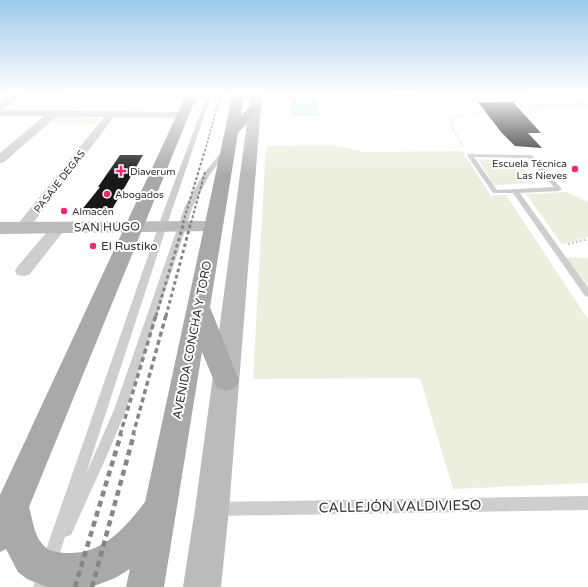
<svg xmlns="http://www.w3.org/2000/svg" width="588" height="587" font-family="'Varela Round',sans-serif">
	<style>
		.green { fill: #ecefde }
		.water { fill: #caecef }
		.building { fill: #181818 }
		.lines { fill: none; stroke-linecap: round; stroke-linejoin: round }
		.path-far1 { stroke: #cecece; stroke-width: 1.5; stroke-dasharray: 1 1; stroke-linecap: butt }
		.path { stroke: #cecece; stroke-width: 2.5; stroke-dasharray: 2 2; stroke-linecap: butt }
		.lane { fill: #cecece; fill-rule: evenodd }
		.street { fill: #cecece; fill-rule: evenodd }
		.secondary { fill: #bbb; fill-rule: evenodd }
		.primary { fill: #a9a9a9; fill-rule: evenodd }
		.rail-far4 { stroke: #868686; stroke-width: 1.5; stroke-dasharray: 2.5 1.5; stroke-linecap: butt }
		.rail-far3 { stroke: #868686; stroke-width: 2; stroke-dasharray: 3 2; stroke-linecap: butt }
		.rail-far2 { stroke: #868686; stroke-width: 3; stroke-dasharray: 3.5 3; stroke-linecap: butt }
		.rail-far1 { stroke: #868686; stroke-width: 3.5; stroke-dasharray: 5 3.5; stroke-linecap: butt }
		.rail { stroke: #868686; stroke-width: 4.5; stroke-dasharray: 6 4.5; stroke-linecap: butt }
		.poi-dot { fill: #f32873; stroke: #fff; stroke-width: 1.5 }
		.labels { text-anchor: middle; stroke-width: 4; stroke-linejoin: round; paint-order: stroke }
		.far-poi-label { font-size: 10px; fill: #313131; stroke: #fff; text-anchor: start }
		.far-street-label { font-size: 10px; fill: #313131; stroke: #fff }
		.street-label { font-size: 12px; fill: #313131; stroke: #fff }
		.poi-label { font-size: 12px; fill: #313131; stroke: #fff; text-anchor: start }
		.near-street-label { font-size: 14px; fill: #313131; stroke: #fff }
	</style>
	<rect width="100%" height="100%" fill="#fff"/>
	<path class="green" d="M 534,93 L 588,93 L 588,109 L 524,110 L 512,100 Z
		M 57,117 L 100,118 L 95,124 L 51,123 Z
		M 333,145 L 365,152 L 462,151 L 491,196 L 506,195 L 588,319 L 588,483 L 453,489 L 420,378 L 253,379 L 266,146 Z
		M 478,159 L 518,162 L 534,183 L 494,185 Z
		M 566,192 L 588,202 L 588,237 L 562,244 L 526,194 Z
		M 562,257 L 588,258 L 588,294 Z"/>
	<path class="water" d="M 291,97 L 316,97 L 319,116 L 291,116 Z"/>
	<path class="building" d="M 478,102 L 513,102 L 541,133 L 528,133 L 542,148 L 515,146 L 501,132 Z
		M 120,155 L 143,155 L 110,213 L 80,212 L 100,187 L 98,187 Z"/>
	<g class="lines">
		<path class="path-far1" d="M 385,93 L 397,96 L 443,97 L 483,102 L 588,101
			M 577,102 L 588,105
			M 463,146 L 453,130 L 451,119 L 485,111 L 475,101"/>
		<path class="path" d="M 568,244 L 588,239"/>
		<path class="lane" d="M 202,93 L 207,93 L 188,110 L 184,110 L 184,108 Z
			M 208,93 L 212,93 L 172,210 L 86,474 L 114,410 L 185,206 L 204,173 L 224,149 L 229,150 L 210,174 L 193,206 L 126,410 L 109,451 L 71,535 L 65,537 L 49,587 L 33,587 L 164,210 Z
			M 468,154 L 532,155 L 561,188 L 562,189 L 559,191 L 520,193 L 588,288 L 588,297 L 585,296 L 513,193 L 493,193 L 467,155 ZM 474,157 L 528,158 L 554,187 L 497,190 Z
			M 588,496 L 588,510 L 217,516 L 212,514 L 210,509 L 212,504 L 217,502 Z"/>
		<path class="street" d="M 15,93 L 25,93 L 3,110 L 183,112 L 188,115 L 183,118 L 114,117 L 27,231 L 22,233 L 17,231 L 14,228 L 17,225 L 104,117 L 56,117 L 4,162 L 0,163 L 0,153 L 44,116 L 0,116 L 0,104 Z
			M 67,93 L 195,93 L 197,95 L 192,98 L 71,97 L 68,96 Z
			M 58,223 L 63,225 L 66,228 L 29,275 L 23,276 L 17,275 L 15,271 L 17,267 L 53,225 Z"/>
		<path class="secondary" d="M 251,93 L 262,93 L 229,509 L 221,587 L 183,587 L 195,509 Z
			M 214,221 L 220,222 L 223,226 L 220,230 L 214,231 L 0,234 L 0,222 Z"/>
		<path class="primary" d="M 187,93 L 198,93 L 29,507 C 33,521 34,537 45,547 C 51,552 58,552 65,553 C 102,555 124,529 145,502 L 233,93 L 244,93 L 241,116 L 252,104 L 260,104 L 262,107 L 238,133 L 210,307 L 239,381 L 235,388 L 226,391 L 217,388 L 202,352 L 164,587 L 126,587 L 130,569 L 115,578 L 92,587 L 47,587 L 27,579 L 18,572 L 6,549 L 0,552 L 0,495 Z"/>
		<path class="rail-far4" d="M 205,151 L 221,93"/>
		<path class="rail-far3" d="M 183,223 L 205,150
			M 191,223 L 205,172"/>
		<path class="rail-far2" d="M 156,316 L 184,222
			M 166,316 L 191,222"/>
		<path class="rail-far1" d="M 120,435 L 156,315
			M 133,435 L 166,315"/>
		<path class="rail" d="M 75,587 L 121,434
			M 92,587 L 134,434"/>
	</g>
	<linearGradient id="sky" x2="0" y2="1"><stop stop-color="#9ccaeb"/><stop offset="0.53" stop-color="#fff"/><stop offset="1" stop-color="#fff" stop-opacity="0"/></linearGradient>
	<rect width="588" height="176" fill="url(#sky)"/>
	<g class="poi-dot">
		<circle cx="575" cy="169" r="4"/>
		<path d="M119 165h4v4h4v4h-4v4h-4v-4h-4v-4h4z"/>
		<circle cx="107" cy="194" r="4"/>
		<circle cx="64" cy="211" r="4"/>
		<circle cx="93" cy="246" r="4"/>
	</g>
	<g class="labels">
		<g class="far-poi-label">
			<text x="567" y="167" text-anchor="end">Escuela Técnica<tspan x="567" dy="12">Las Nieves</tspan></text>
			<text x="130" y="175">Diaverum</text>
			<text x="115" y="198">Abogados</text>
			<text x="72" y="215">Almacén</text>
		</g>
		<g class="far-street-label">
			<text transform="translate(59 181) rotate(-52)" y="4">PASAJE DEGAS</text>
		</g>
		<g class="street-label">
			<text transform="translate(107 227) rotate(-1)" y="4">SAN HUGO</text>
			<text transform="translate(192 340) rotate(-79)" y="4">AVENIDA CONCHA Y TORO</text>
		</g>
		<g class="poi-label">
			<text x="101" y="250">El Rustiko</text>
		</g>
		<g class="near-street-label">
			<text transform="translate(400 506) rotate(-1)" y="5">CALLEJÓN VALDIVIESO</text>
		</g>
	</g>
</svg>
